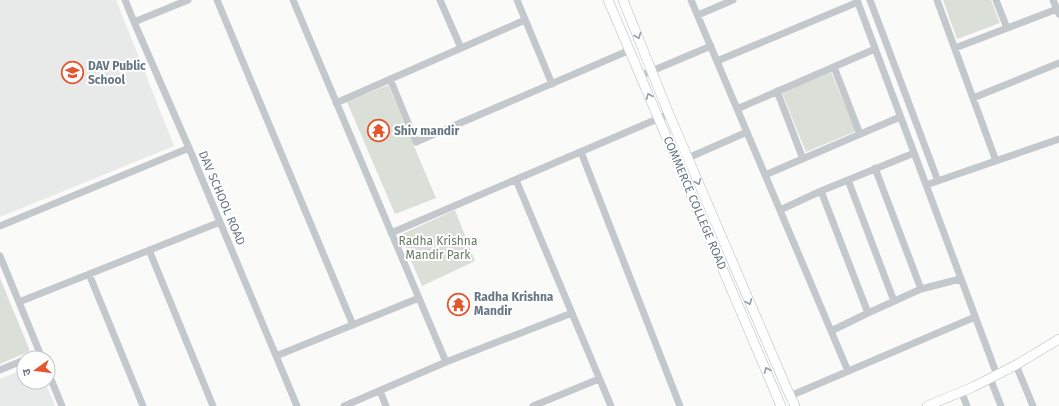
<svg xmlns="http://www.w3.org/2000/svg" width="1059" height="406" font-family="'Fira Sans','Noto Sans Devanagari',sans-serif">
	<style>
		.built { fill: #e8e9e9 }
		.green { fill: #dadfd7 }
		.lines { fill: none; stroke-linecap: round; stroke-linejoin: round }
		.secondary-casing { stroke: #b3babf; stroke-width: 10 }
		.street { stroke: #c3c8cc; stroke-width: 7 }
		.secondary { stroke: #fff; stroke-width: 9 }
		.oneway { stroke: #939fa8 }
		.labels { text-anchor: middle; stroke-width: 4; stroke-linejoin: round; paint-order: stroke }
		.poi-label { font-size: 12px; font-weight: bold; fill: #657683; stroke: #fff; text-anchor: start }
		.street-label { font-size: 12px; fill: #657683; stroke: #fff }
		.park-label { font-size: 12px; fill: #687a64; stroke: #fff }
	</style>
	<rect width="100%" height="100%" fill="#fafaf8"/>
	<path class="built" d="M 0,0 L 116,0 L 174,146 L 0,217 Z
		M 24,369 L 24,382 L 45,382 L 55,406 L 0,406 L 0,379 Z"/>
	<path class="green" d="M 943,0 L 991,0 L 1000,23 L 957,39 Z
		M 831,72 L 856,131 L 806,152 L 782,93 Z
		M 388,85 L 436,198 L 395,214 L 347,102 Z
		M 455,210 L 475,261 L 422,286 L 400,235 Z
		M 0,278 L 30,351 L 0,364 Z"/>
	<g class="lines">
		<defs>
			<path id="secondary" d="M 608,0 L 781,406
				M 623,0 L 669,114 L 787,389 L 795,406
				M 927,406 L 973,387 L 1016,365 L 1059,339"/>
		</defs>
		<use href="#secondary" class="secondary-casing"/>
		<path class="street" d="M 125,0 L 134,22 L 189,148 L 297,406
			M 217,0 L 353,325
			M 293,0 L 446,362
			M 440,0 L 461,48
			M 517,0 L 552,84
			M 691,0 L 848,371
			M 857,0 L 997,375
			M 870,0 L 938,181
			M 937,0 L 996,161
			M 996,0 L 1007,28
			M 1053,0 L 1059,14
			M 698,15 L 733,0
			M 134,22 L 188,0
			M 955,48 L 1057,9
			M 717,61 L 858,2
			M 834,67 L 860,134
			M 640,76 L 711,46
			M 390,79 L 416,142 L 630,50
			M 777,91 L 803,159
			M 973,98 L 1059,63
			M 336,103 L 525,20
			M 737,109 L 875,49
			M 581,152 L 680,406
			M 688,158 L 747,132
			M 875,168 L 921,289
			M 765,175 L 900,117
			M 516,180 L 611,406
			M 848,180 L 894,301
			M 926,185 L 1059,139
			M 821,191 L 868,313
			M 780,210 L 821,191 L 914,153
			M 0,226 L 189,148
			M 391,233 L 669,114
			M 149,250 L 213,406
			M 0,256 L 42,358
			M 89,274 L 143,406
			M 19,302 L 220,222
			M 831,331 L 868,313 L 921,289 L 960,279
			M 276,356 L 419,298
			M 30,358 L 40,354
			M 1016,365 L 1033,406
			M 0,370 L 24,360
			M 48,372 L 62,406
			M 990,378 L 1001,406
			M 380,391 L 386,406
			M 961,391 L 967,406
			M 790,396 L 975,317
			M 344,406 L 446,362 L 572,313
			M 533,406 L 599,379"/>
		<use href="#secondary" class="secondary"/>
	</g>
	<defs><path id="oneway-chevron" d="M-2-3.5L2.5 0L-2 3.5" fill="none" stroke-width="1.6" stroke-linecap="round" stroke-linejoin="round"/></defs>
	<g class="oneway">
		<use href="#oneway-chevron" transform="translate(638 36) rotate(68)"/>
		<use href="#oneway-chevron" transform="translate(649 96) rotate(-113)"/>
		<use href="#oneway-chevron" transform="translate(698 182) rotate(67)"/>
		<use href="#oneway-chevron" transform="translate(749 302) rotate(67)"/>
		<use href="#oneway-chevron" transform="translate(767 370) rotate(-113)"/>
	</g>
	<defs>
		<symbol id="school-ring" viewBox="-11 -11 22 22"><circle r="9.5" fill="#fff" stroke="#e4572e" stroke-width="1.5"/><path d="M0-5L7-2L0 1L-7-2ZM-4 1L0 2.5L4 1V4Q0 6-4 4Z" fill="#e4572e"/></symbol>
		<symbol id="temple-ring" viewBox="-11 -11 22 22"><circle r="9.5" fill="#fff" stroke="#e4572e" stroke-width="1.5"/><path d="M0-6L5-2H3V0L6.5 2.5H4V6H1.5V3h-3V6H-4V2.5H-6.5L-3 0V-2H-5Z" fill="#e4572e"/></symbol>
	</defs>
	<g fill-rule="evenodd">
		<use href="#school-ring" x="60" y="60" width="25" height="25"/>
		<use href="#temple-ring" x="366" y="118" width="25" height="25"/>
		<use href="#temple-ring" x="446" y="292" width="25" height="25"/>
	</g>
	<g class="labels">
		<g class="poi-label">
			<text x="88" y="70">DAV Public<tspan x="88" dy="14">School</tspan></text>
			<text x="394" y="135">Shiv mandir</text>
			<text x="474" y="301">Radha Krishna<tspan x="474" dy="14">Mandir</tspan></text>
		</g>
		<g class="street-label">
			<text transform="translate(222 198) rotate(67)" y="4">DAV SCHOOL ROAD</text>
			<text transform="translate(695 203) rotate(67)" y="4">COMMERCE COLLEGE ROAD</text>
		</g>
		<g class="park-label">
			<text x="438" y="245">Radha Krishna<tspan x="438" dy="14">Mandir Park</tspan></text>
		</g>
	</g>
	<g transform="translate(36 370) rotate(256)"><circle r="19" fill="#ffffff" stroke="#c1c8cd"/>
	<path d="M0-3L7 15L0 10L-7 15Z" fill="#e4572e"/>
	<text y="-6" font-size="11" font-weight="bold" text-anchor="middle" fill="#657683">उ</text>
	</g>
</svg>
